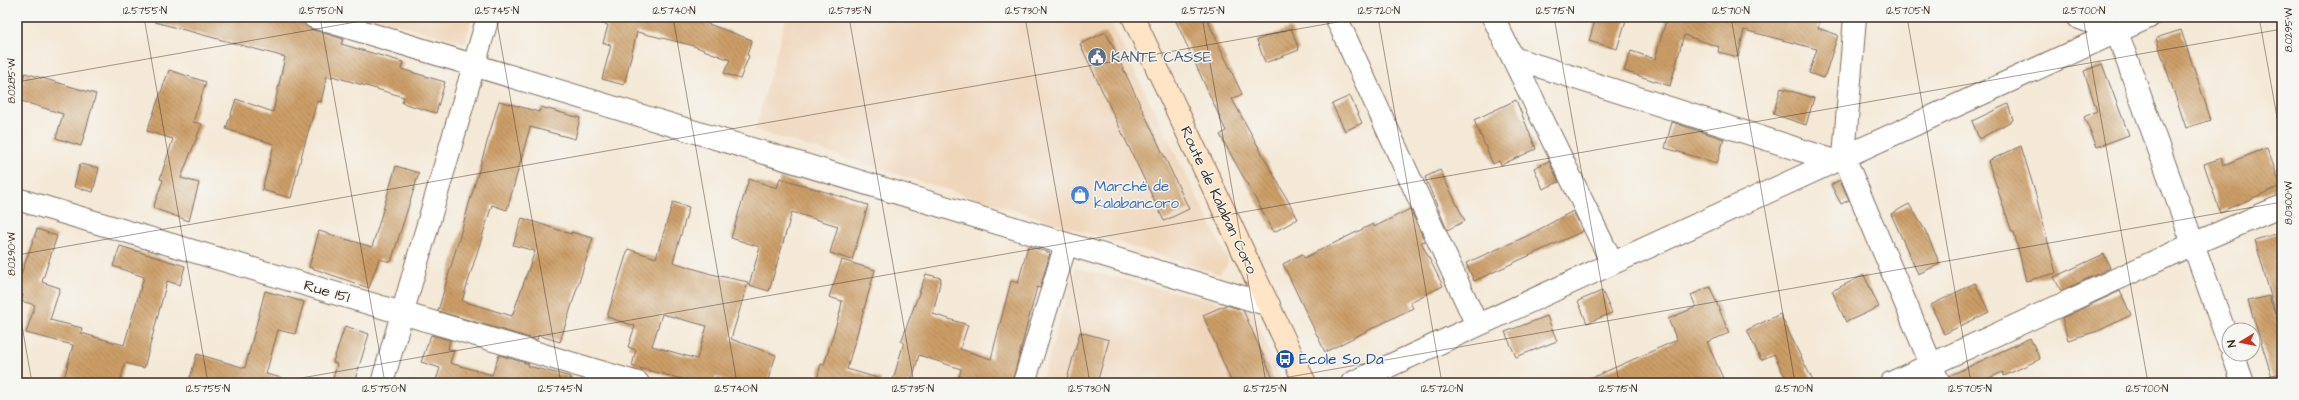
<svg xmlns="http://www.w3.org/2000/svg" width="2299" height="400" font-family="'Architects Daughter',sans-serif">
	<style>
		.built { fill: #efd6bb }
		.building { fill: url(#building-back-hatch); fill-rule: evenodd }
		.lines { fill: none; stroke-linecap: round; stroke-linejoin: round }
		.minor-casing { stroke: #7c6c5e; stroke-width: 24 }
		.secondary-casing { stroke: #7c6c5e; stroke-width: 24 }
		.minor { stroke: #fff; stroke-width: 22 }
		.secondary { stroke: #ffe4c6; stroke-width: 22 }
		.ticks { fill: none; stroke: #3b2a1e; stroke-width: 1; stroke-opacity: 0.45 }
		.labels { text-anchor: middle; stroke-width: 3; stroke-linejoin: round; paint-order: stroke }
		.service-label { font-size: 15px; fill: #4e5e75; stroke: #f6f6f2; text-anchor: start }
		.shop-label { font-size: 15px; fill: #366cbe; stroke: #f6f6f2; text-anchor: start }
		.street-label { font-size: 15px; fill: #3b2a1e; stroke: #f6f6f2 }
		.transit-label { font-size: 15px; fill: #164399; stroke: #f6f6f2; text-anchor: start }
		.neatline { fill: none; stroke: #3b2a1e; stroke-width: 1.5 }
		.ticks-label { font-size: 10px; text-anchor: middle; fill: #3b2a1e }
	</style>
	<defs>
		<pattern id="building-back-hatch" width="6" height="6" patternUnits="userSpaceOnUse"><rect width="6" height="6" fill="#cc9e68"/><path d="M-1 5l2 2M0 0l6 6M5-1l2 2" fill="none" stroke="#a78155"/></pattern>
	</defs>
	<rect width="100%" height="100%" fill="#f6f6f2"/>
	<filter id="ink" filterUnits="userSpaceOnUse"><feTurbulence type="fractalNoise" baseFrequency=".025" numOctaves="2"/><feDisplacementMap in="SourceGraphic" scale="8" xChannelSelector="R" yChannelSelector="G"/><feConvolveMatrix kernelMatrix="1 2 1 2 8 2 1 2 1" color-interpolation-filters="sRGB"/></filter>
	<filter id="wash" filterUnits="userSpaceOnUse"><feTurbulence type="fractalNoise" baseFrequency=".012" numOctaves="4" result="noise"/><feDisplacementMap in="SourceGraphic" scale="16" xChannelSelector="R" yChannelSelector="G"/><feGaussianBlur stdDeviation="0.9" result="paint"/><feColorMatrix in="noise" values="0 0 0 0 0 0 0 0 0 0 0 0 0 0 0 0 0 1.4 0 .05"/><feComposite in="paint" operator="in"/></filter>
	<g filter="url(#wash)">
		<rect width="100%" height="100%" fill="#f4e8d6"/>
		<path class="built" d="M 372,17 L 472,17 L 465,43 Z
			M 786,17 L 1108,17 L 1228,260 L 1226,267 L 1219,274 L 755,130 Z
			M 1075,268 L 1251,310 L 1283,383 L 1041,383 Z"/>
		<g id="blocks">
			<path class="building" d="M 155,17 L 280,17 L 304,23 L 310,29 L 343,39 L 341,44 L 403,62 L 401,69 L 445,82 L 436,113 L 402,103 L 404,97 L 332,76 L 331,78 L 327,76 L 321,102 L 317,101 L 303,150 L 291,198 L 262,190 L 274,144 L 226,129 L 236,99 L 273,112 L 285,57 L 155,22 Z
				M 601,17 L 677,17 L 703,22 L 752,40 L 747,55 L 749,56 L 740,79 L 724,73 L 730,60 L 691,45 L 637,32 L 624,85 L 602,79 L 611,45 L 603,43 L 608,25 L 600,23 Z
				M 1174,17 L 1206,17 L 1242,94 L 1232,99 L 1298,219 L 1274,232 L 1220,135 L 1226,131 Z
				M 1596,17 L 1627,17 L 1617,49 L 1589,41 Z
				M 1667,17 L 1821,17 L 1818,28 L 1838,35 L 1824,78 L 1809,73 L 1817,49 L 1744,30 L 1738,57 L 1718,52 L 1719,47 L 1684,35 L 1670,86 L 1624,71 L 1631,51 L 1655,59 Z
				M 1291,28 L 1299,50 L 1265,63 L 1257,40 Z
				M 2181,30 L 2211,120 L 2186,128 L 2156,38 Z
				M 1106,32 L 1189,209 L 1164,221 L 1080,44 Z
				M 2102,64 L 2129,135 L 2097,147 L 2084,117 L 2097,111 L 2084,71 Z
				M 169,70 L 206,82 L 193,122 L 202,124 L 181,178 L 199,183 L 189,221 L 153,208 L 163,180 L 160,179 L 173,139 L 147,131 Z
				M 25,73 L 96,94 L 81,146 L 56,138 L 63,114 L 18,100 Z
				M 1781,88 L 1814,98 L 1806,125 L 1773,114 Z
				M 1350,96 L 1362,123 L 1345,131 L 1332,104 Z
				M 1516,100 L 1536,149 L 1501,165 L 1499,161 L 1493,164 L 1474,120 Z
				M 499,101 L 539,112 L 541,107 L 580,118 L 575,139 L 530,127 L 507,210 L 492,205 L 462,301 L 512,316 L 535,251 L 513,245 L 522,218 L 571,234 L 571,232 L 593,238 L 560,342 L 538,335 L 537,340 L 438,311 Z
				M 2008,104 L 2013,120 L 1979,139 L 1972,121 Z
				M 1672,122 L 1724,139 L 1717,163 L 1665,148 Z
				M 2021,146 L 2035,192 L 2056,273 L 2026,281 L 2014,232 L 2012,232 L 1988,161 Z
				M 2267,148 L 2281,186 L 2220,212 L 2204,164 L 2221,158 L 2223,165 Z
				M 1549,161 L 1559,182 L 1543,189 L 1534,168 Z
				M 80,164 L 99,168 L 93,192 L 74,187 Z
				M 396,166 L 419,173 L 391,262 L 379,259 L 369,288 L 309,267 L 319,231 L 372,247 Z
				M 1440,170 L 1465,221 L 1447,230 L 1425,177 Z
				M 780,178 L 868,205 L 852,260 L 830,253 L 838,226 L 792,212 L 769,291 L 749,285 L 760,247 L 731,238 L 749,179 L 777,188 Z
				M 1840,180 L 1849,200 L 1841,204 L 1831,185 Z
				M 673,202 L 689,207 L 673,262 L 711,274 L 748,282 L 731,339 L 776,355 L 767,383 L 732,383 L 716,377 L 714,383 L 697,383 L 632,366 L 636,350 L 628,347 L 635,326 L 607,317 L 628,249 L 656,258 ZM 662,314 L 707,326 L 697,359 L 652,346 Z
				M 1909,204 L 1925,230 L 1940,264 L 1918,274 L 1891,214 Z
				M 1410,209 L 1425,241 L 1421,242 L 1443,286 L 1410,302 L 1413,308 L 1325,352 L 1283,264 L 1302,254 L 1304,258 L 1373,224 L 1374,227 Z
				M 1573,211 L 1583,231 L 1474,281 L 1466,263 L 1527,236 Z
				M 37,229 L 57,236 L 42,282 L 60,288 L 50,320 L 82,328 L 81,333 L 124,345 L 144,277 L 113,266 L 120,246 L 185,266 L 180,285 L 167,281 L 144,368 L 125,363 L 120,383 L 63,383 L 73,345 L 26,333 L 35,305 L 21,301 L 23,295 L 17,293 L 17,276 L 20,277 Z
				M 2282,232 L 2282,317 L 2277,318 L 2255,240 Z
				M 1028,246 L 1050,253 L 1040,288 L 1037,287 L 1012,383 L 958,383 L 961,369 L 919,355 L 911,383 L 892,383 L 904,342 L 901,342 L 926,274 L 941,278 L 933,314 L 968,325 L 960,349 L 991,359 L 1011,281 L 1018,283 Z
				M 2104,254 L 2110,268 L 2061,291 L 2054,277 Z
				M 842,260 L 875,270 L 847,369 L 881,379 L 880,383 L 816,383 L 821,364 L 824,365 L 840,312 L 842,301 L 829,297 Z
				M 1864,275 L 1879,307 L 1846,322 L 1832,291 Z
				M 1975,283 L 1989,312 L 1944,334 L 1931,305 Z
				M 1710,287 L 1729,333 L 1707,342 L 1725,383 L 1580,383 L 1677,340 L 1668,319 L 1696,307 L 1691,295 Z
				M 265,291 L 304,302 L 295,334 L 278,330 L 266,374 L 282,378 L 282,383 L 207,383 L 190,378 L 197,354 L 245,368 Z
				M 1602,291 L 1612,313 L 1587,323 L 1578,301 Z
				M 2120,291 L 2131,315 L 2098,331 L 2068,340 L 2062,318 Z
				M 2269,296 L 2282,336 L 2282,383 L 2274,383 L 2248,301 Z
				M 1226,305 L 1243,310 L 1275,383 L 1232,383 L 1203,315 Z
				M 1780,314 L 1797,349 L 1814,383 L 1788,383 L 1774,354 L 1761,360 L 1747,330 Z
				M 1547,316 L 1557,341 L 1516,357 L 1505,332 Z
				M 345,326 L 369,334 L 354,383 L 332,383 L 337,364 L 333,362 Z
				M 1080,332 L 1109,340 L 1097,383 L 1066,383 Z
				M 431,335 L 450,340 L 448,349 L 454,350 L 450,363 L 492,375 L 499,355 L 529,364 L 528,366 L 571,377 L 571,383 L 527,383 L 513,380 L 512,383 L 435,383 L 440,368 L 421,362 Z
				M 2030,338 L 2040,359 L 2004,376 L 2003,372 L 1977,383 L 1951,383 L 1949,376 Z"/>
		</g>
	</g>
	<g filter="url(#ink)">
		<use href="#blocks" fill-opacity="0" stroke="#7c6c5e" stroke-width="1"/>
		<g class="lines">
			<defs>
				<path id="minor" d="M 314,17 L 1269,305
					M 1336,17 L 1477,325
					M 1493,17 L 1612,263
					M 1855,17 L 1844,157 L 1939,383
					M 2077,17 L 2117,32 L 2229,344
					M 1513,58 L 1835,161
					M 17,199 L 638,383
					M 2233,354 L 2243,383
					M 382,383 L 488,17
					M 1024,383 L 1066,244
					M 1352,383 L 2149,17
					M 1891,383 L 2193,244 L 2282,206"/>
				<path id="secondary" d="M 1133,17 L 1305,383"/>
			</defs>
			<use href="#minor" class="minor-casing"/>
			<use href="#secondary" class="secondary-casing"/>
			<use href="#minor" class="minor"/>
			<use href="#secondary" class="secondary"/>
		</g>
	</g>
	<path class="ticks" d="M 144,17 L 208,383M 320,17 L 385,383M 496,17 L 561,383M 673,17 L 737,383M 849,17 L 914,383M 1025,17 L 1090,383M 1202,17 L 1266,383M 1378,17 L 1442,383M 1554,17 L 1619,383M 1731,17 L 1795,383M 1907,17 L 1971,383M 2083,17 L 2148,383M 2259,17 L 2282,145M 17,82 L 384,17M 17,255 L 1366,17M 17,297 L 32,383M 273,383 L 2282,29M 1255,383 L 2282,202M 2237,383 L 2282,375"/>
	<defs>
		<symbol id="civic-disc" viewBox="-11 -11 22 22"><circle r="9.5" fill="#5c6f8a" stroke="#f6f6f2"/><path d="M-.6-6.5H3V-4.5H.6V-3L4-1V1h2V6H-6V1h2V-1L-.6-3ZM-1.2 2.5V6h2.4V2.5Z" fill="#fff"/></symbol>
		<symbol id="shop-disc" viewBox="-11 -11 22 22"><circle r="9.5" fill="#3f7fe0" stroke="#f6f6f2"/><path d="M-5-2.5h2.3a2.7 3.5 0 0 1 5.4 0H5L5.5 6h-11ZM-1.5-2.5h3a1.5 2.3 0 0 0-3 0Z" fill="#fff"/></symbol>
		<symbol id="bus-disc" viewBox="-11 -11 22 22"><circle r="9.5" fill="#1a4fb4" stroke="#f6f6f2"/><path d="M-5-6H5V4H4V6H2V4H-2V6H-4V4H-5ZM-3.5-4V0h7V-4ZM-3.5 1.2v1.5H-2V1.2ZM2 1.2v1.5H3.5V1.2Z" fill="#fff"/></symbol>
	</defs>
	<g fill-rule="evenodd">
		<use href="#civic-disc" x="1086" y="46" width="22" height="22"/>
		<use href="#shop-disc" x="1069" y="184" width="22" height="22"/>
		<use href="#bus-disc" x="1274" y="348" width="22" height="22"/>
	</g>
	<g class="labels">
		<g class="service-label">
			<text x="1111" y="62">KANTE CASSE</text>
		</g>
		<g class="shop-label">
			<text x="1094" y="191">Marché de<tspan x="1094" dy="17">kalabancoro</tspan></text>
		</g>
		<g class="street-label">
			<text transform="translate(1219 200) rotate(65)" y="5">Route de Kalaban Coro</text>
			<text transform="translate(327 291) rotate(16)" y="5">Rue 151</text>
		</g>
		<g class="transit-label">
			<text x="1299" y="364">Ecole So Da</text>
		</g>
	</g>
	<rect width="2299" height="400" fill="none" stroke="#f6f6f2" stroke-width="44"/>
	<g transform="translate(2241 342) rotate(260)"><circle r="19" fill="#f6f6f2" stroke="#aba49d"/>
	<path d="M0-3L7 15L0 10L-7 15Z" fill="#c8321e"/>
	<text y="-6" font-size="11" font-weight="bold" text-anchor="middle" fill="#3b2a1e">N</text>
	</g>
	<rect x="22" y="22" width="2255" height="356" class="neatline"/>
	<g class="ticks-label">
		<text x="145" y="14">12.5755°N</text>
		<text x="321" y="14">12.5750°N</text>
		<text x="497" y="14">12.5745°N</text>
		<text x="674" y="14">12.5740°N</text>
		<text x="850" y="14">12.5735°N</text>
		<text x="1026" y="14">12.5730°N</text>
		<text x="1203" y="14">12.5725°N</text>
		<text x="1379" y="14">12.5720°N</text>
		<text x="1555" y="14">12.5715°N</text>
		<text x="1731" y="14">12.5710°N</text>
		<text x="1908" y="14">12.5705°N</text>
		<text x="2084" y="14">12.5700°N</text>
		<text transform="translate(2288 30) rotate(-90)" y="4">8.0295°W</text>
		<text transform="translate(11 81) rotate(-90)" y="4">8.0285°W</text>
		<text transform="translate(2288 203) rotate(-90)" y="4">8.0300°W</text>
		<text transform="translate(11 254) rotate(-90)" y="4">8.0290°W</text>
		<text x="208" y="392">12.5755°N</text>
		<text x="384" y="392">12.5750°N</text>
		<text x="560" y="392">12.5745°N</text>
		<text x="736" y="392">12.5740°N</text>
		<text x="913" y="392">12.5735°N</text>
		<text x="1089" y="392">12.5730°N</text>
		<text x="1265" y="392">12.5725°N</text>
		<text x="1442" y="392">12.5720°N</text>
		<text x="1618" y="392">12.5715°N</text>
		<text x="1794" y="392">12.5710°N</text>
		<text x="1970" y="392">12.5705°N</text>
		<text x="2147" y="392">12.5700°N</text>
	</g>
</svg>
